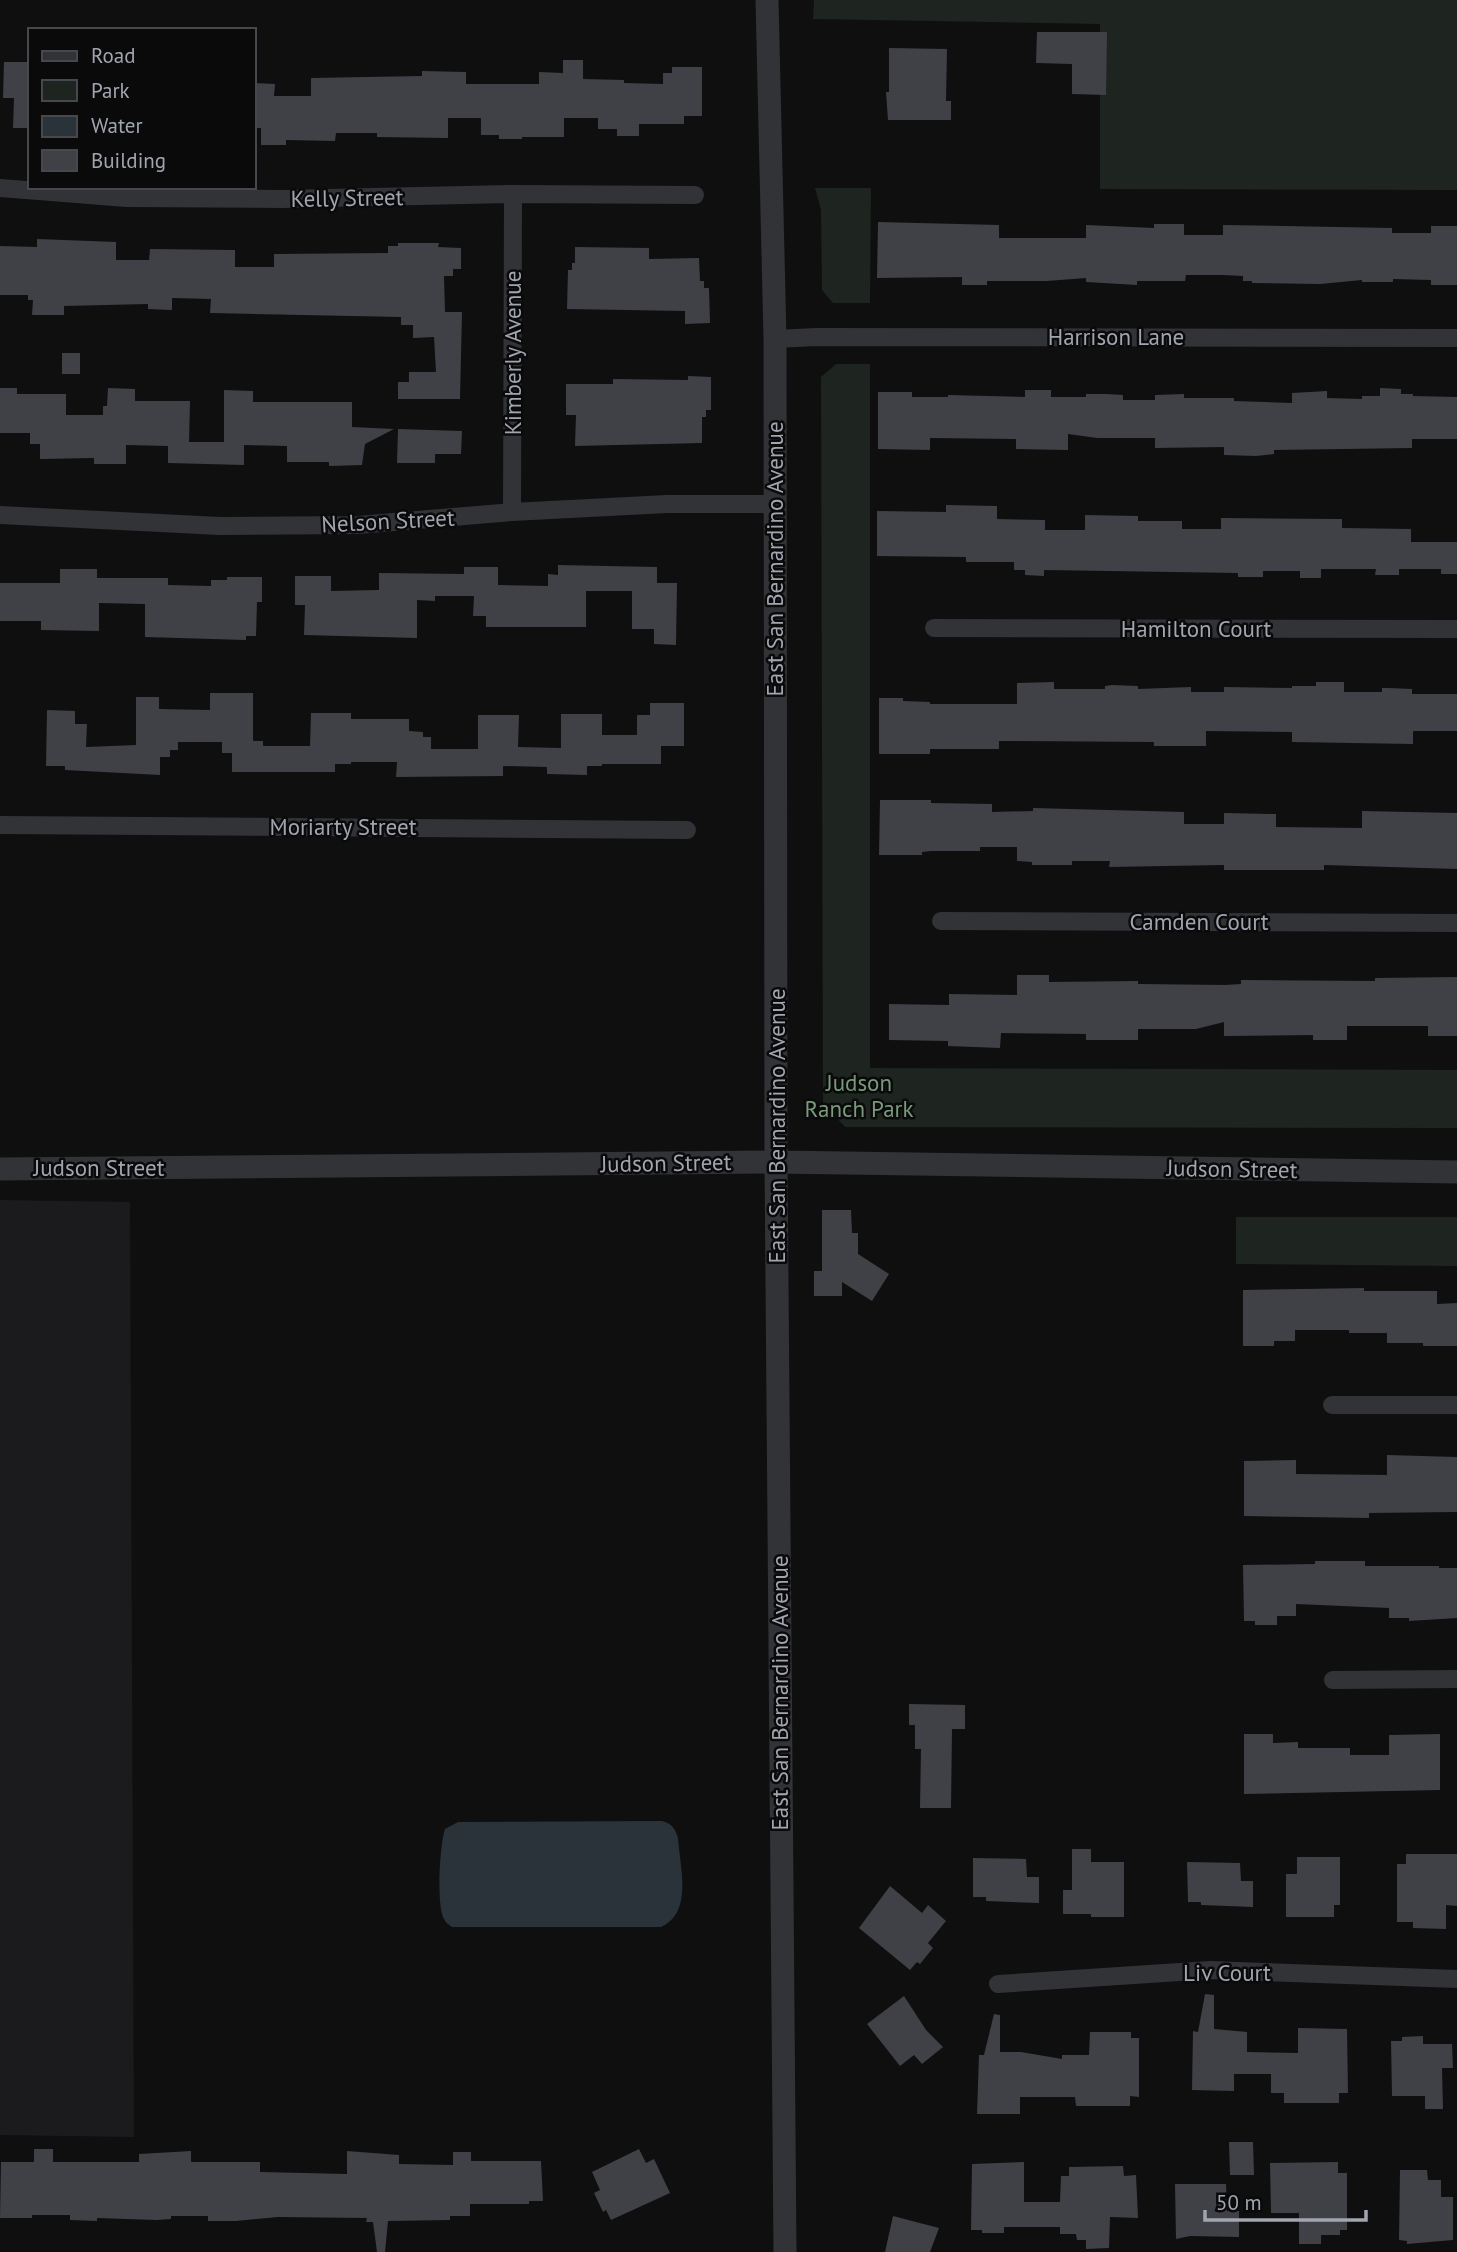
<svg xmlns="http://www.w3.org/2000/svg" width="1457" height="2252" font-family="'PT Sans',sans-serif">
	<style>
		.built { fill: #1b1b1d }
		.green { fill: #1e241f }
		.water { fill: #2b333a }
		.building { fill: #404146 }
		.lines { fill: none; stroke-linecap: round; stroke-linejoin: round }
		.minor { stroke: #323337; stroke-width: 18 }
		.tertiary { stroke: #323337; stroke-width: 23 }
		.labels { text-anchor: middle; stroke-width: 5; stroke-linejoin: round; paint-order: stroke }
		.street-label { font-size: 23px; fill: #a1a5b0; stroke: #0a0a0b }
		.park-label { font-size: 23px; fill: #799a7c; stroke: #0a0a0b }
	</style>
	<rect width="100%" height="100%" fill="#0f0f10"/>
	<path class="built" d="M 0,1200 L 130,1202 L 134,2137 L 0,2135 Z"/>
	<path class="green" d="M 814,0 L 1457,0 L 1457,190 L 1100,189 L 1100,24 L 813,19 Z
		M 815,188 L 871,188 L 870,303 L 833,303 L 822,290 L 821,210 Z
		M 836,364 L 870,364 L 870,1068 L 1457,1070 L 1457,1128 L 845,1127 L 823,1103 L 821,377 Z
		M 1236,1217 L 1457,1217 L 1457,1266 L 1236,1264 Z"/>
	<path class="water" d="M 662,1821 C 672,1824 675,1828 678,1838 C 680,1868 693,1913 661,1927 L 452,1927 C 448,1924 446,1923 444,1919 C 436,1905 440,1844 445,1829 L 458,1822 Z"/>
	<path class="building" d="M 1037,32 L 1107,32 L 1106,95 L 1072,94 L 1072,64 L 1036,63 Z
		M 889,48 L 947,49 L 946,101 L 951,101 L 951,120 L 888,120 L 886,92 L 889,92 Z
		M 563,60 L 583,60 L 583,79 L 624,80 L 624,83 L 663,84 L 663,73 L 672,73 L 672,67 L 702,67 L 702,116 L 684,116 L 684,124 L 639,124 L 639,136 L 617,136 L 617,129 L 598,129 L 598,118 L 564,118 L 564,137 L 522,137 L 522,139 L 499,139 L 499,135 L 481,135 L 481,118 L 448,118 L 448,138 L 377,137 L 377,133 L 336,133 L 335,141 L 286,140 L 286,145 L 261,145 L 261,128 L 254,128 L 254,83 L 275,84 L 274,96 L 311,96 L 311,78 L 422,76 L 422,71 L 466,72 L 466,84 L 539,84 L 539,72 L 563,73 Z
		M 4,62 L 28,62 L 30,128 L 13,128 L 14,98 L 3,98 Z
		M 878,222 L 999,225 L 999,238 L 1086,238 L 1086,225 L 1154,228 L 1154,224 L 1184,224 L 1184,235 L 1223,235 L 1223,225 L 1392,228 L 1392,233 L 1431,233 L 1431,226 L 1457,226 L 1457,285 L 1431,285 L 1431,280 L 1393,279 L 1393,282 L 1362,282 L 1362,280 L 1320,284 L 1252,283 L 1252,281 L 1243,281 L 1243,276 L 1223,275 L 1186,275 L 1185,281 L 1137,281 L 1137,285 L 1086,282 L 1086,278 L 1047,281 L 987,281 L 987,285 L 962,285 L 962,277 L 877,278 Z
		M 37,239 L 116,242 L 116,260 L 149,260 L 150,249 L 235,250 L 235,267 L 274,267 L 274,254 L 388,253 L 388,246 L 398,246 L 398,243 L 439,243 L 438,247 L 461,248 L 461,269 L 453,269 L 453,276 L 444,276 L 445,312 L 462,312 L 460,399 L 398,399 L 398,382 L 409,382 L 409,372 L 436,372 L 434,337 L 413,338 L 413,325 L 401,325 L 401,317 L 210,313 L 211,299 L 172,298 L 172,310 L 148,309 L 148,304 L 64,306 L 64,315 L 32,315 L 33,300 L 28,300 L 28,295 L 0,295 L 0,246 L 37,247 Z
		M 575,247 L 649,248 L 649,259 L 699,258 L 700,281 L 704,281 L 704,288 L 709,288 L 710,323 L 685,324 L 685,311 L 567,309 L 568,270 L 572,270 L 572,263 L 575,263 Z
		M 62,353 L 80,353 L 80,374 L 62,374 Z
		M 688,376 L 711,377 L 711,410 L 706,410 L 706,417 L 702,417 L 702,443 L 575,446 L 576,415 L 566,415 L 566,384 L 613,384 L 613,379 L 688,380 Z
		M 0,388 L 17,388 L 17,394 L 66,394 L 66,415 L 103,415 L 103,406 L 107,406 L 108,388 L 135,389 L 135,401 L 190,401 L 189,442 L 224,442 L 224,390 L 253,391 L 253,402 L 352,402 L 352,427 L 394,429 L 365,444 L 362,465 L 329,466 L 329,462 L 287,462 L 287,446 L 244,445 L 244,465 L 168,463 L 168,446 L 126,445 L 126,464 L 94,464 L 94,458 L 40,459 L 40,444 L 30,444 L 30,433 L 0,433 Z
		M 1380,388 L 1401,389 L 1401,394 L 1413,394 L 1413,396 L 1457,397 L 1457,439 L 1412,439 L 1412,448 L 1274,450 L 1274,454 L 1256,456 L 1224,455 L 1224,447 L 1155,448 L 1155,438 L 1097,438 L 1068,434 L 1068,450 L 1016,449 L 1016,439 L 930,438 L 930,450 L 878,449 L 878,392 L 912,392 L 912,397 L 948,397 L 948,395 L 1025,397 L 1025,390 L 1051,390 L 1051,397 L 1086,397 L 1086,394 L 1106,394 L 1123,395 L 1123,400 L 1155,400 L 1155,395 L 1184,394 L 1184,398 L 1234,398 L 1234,401 L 1292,403 L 1292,393 L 1327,391 L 1327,398 L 1362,399 L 1362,396 L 1380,396 Z
		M 398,429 L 462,431 L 461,454 L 435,454 L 435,463 L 397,463 Z
		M 946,505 L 997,506 L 997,519 L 1045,520 L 1045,530 L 1085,530 L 1085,515 L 1138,516 L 1138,521 L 1182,521 L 1182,529 L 1221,529 L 1221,518 L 1342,519 L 1342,528 L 1411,529 L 1411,542 L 1457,542 L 1457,574 L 1441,574 L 1441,569 L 1399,569 L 1399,575 L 1375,575 L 1376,569 L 1321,569 L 1321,578 L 1300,578 L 1300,571 L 1263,571 L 1263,577 L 1238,577 L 1238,573 L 1044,570 L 1044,576 L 1025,575 L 1025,570 L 1014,570 L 1014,562 L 966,562 L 966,557 L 877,556 L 877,511 L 946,512 Z
		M 558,565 L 657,567 L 657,583 L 677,583 L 676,645 L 654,644 L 654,629 L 632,629 L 632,591 L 586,591 L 586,627 L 486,627 L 486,616 L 473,616 L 474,596 L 435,596 L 435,601 L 417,600 L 417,638 L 304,635 L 305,605 L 295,605 L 295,576 L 331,576 L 331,591 L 379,590 L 379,573 L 464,574 L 464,567 L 498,567 L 498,585 L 548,586 L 548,574 L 558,575 Z
		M 60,569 L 97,569 L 97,578 L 168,578 L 168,585 L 211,586 L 211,580 L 227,580 L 227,577 L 262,577 L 262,602 L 257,602 L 256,636 L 246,636 L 246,640 L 145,637 L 145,604 L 99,603 L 99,631 L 41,630 L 41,621 L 0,621 L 0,583 L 60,583 Z
		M 1054,682 L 1054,689 L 1105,689 L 1105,686 L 1112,685 L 1138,686 L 1138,689 L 1191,687 L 1191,692 L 1224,692 L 1224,687 L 1292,688 L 1292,686 L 1316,686 L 1316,682 L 1344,682 L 1344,692 L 1382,692 L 1382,688 L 1388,688 L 1412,689 L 1412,694 L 1457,694 L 1457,731 L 1413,731 L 1413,744 L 1292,742 L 1292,732 L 1206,731 L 1206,746 L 1154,746 L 1154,742 L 999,741 L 999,749 L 930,749 L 930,754 L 879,754 L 879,698 L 903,698 L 903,701 L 930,702 L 930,704 L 1017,704 L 1017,683 Z
		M 210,693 L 253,693 L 253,741 L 263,741 L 263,746 L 310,746 L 311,713 L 351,713 L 351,719 L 409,719 L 409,731 L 423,732 L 423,737 L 431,737 L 431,749 L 478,749 L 478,715 L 519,715 L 518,747 L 561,748 L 561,714 L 602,714 L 602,735 L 637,735 L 637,715 L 650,715 L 650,703 L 684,703 L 684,746 L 661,746 L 661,764 L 602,764 L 602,766 L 587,766 L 587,775 L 547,774 L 547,767 L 503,766 L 503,776 L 396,777 L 397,762 L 351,762 L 351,764 L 335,764 L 335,772 L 232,772 L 232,753 L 222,753 L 222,742 L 178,742 L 178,750 L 170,750 L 170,757 L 160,757 L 160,775 L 65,770 L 65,766 L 46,766 L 47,710 L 75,711 L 75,724 L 87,724 L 86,747 L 136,745 L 136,697 L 159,697 L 159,709 L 210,710 Z
		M 880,800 L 931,800 L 931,803 L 992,804 L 992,812 L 1033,811 L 1033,808 L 1184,812 L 1184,824 L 1224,824 L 1224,813 L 1276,814 L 1276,827 L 1362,828 L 1362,811 L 1457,813 L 1457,869 L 1324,865 L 1324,870 L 1224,870 L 1224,865 L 1109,867 L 1110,861 L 1072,861 L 1072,865 L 1032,865 L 1032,862 L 1017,861 L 1017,847 L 980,847 L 980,851 L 931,851 L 922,852 L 922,855 L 879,855 Z
		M 1017,975 L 1049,975 L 1049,982 L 1138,981 L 1138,984 L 1225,985 L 1241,984 L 1241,980 L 1375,981 L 1375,978 L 1457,977 L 1457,1036 L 1428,1036 L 1428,1026 L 1347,1026 L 1347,1040 L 1313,1040 L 1313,1035 L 1224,1036 L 1224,1022 L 1196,1029 L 1138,1029 L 1138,1040 L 1086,1040 L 1086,1034 L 1001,1033 L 1000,1048 L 948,1046 L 948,1041 L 889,1040 L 889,1004 L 949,1005 L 949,994 L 1017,995 Z
		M 822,1210 L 851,1210 L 852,1233 L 858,1233 L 858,1254 L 889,1274 L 872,1301 L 842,1282 L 842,1296 L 814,1296 L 814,1271 L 822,1271 Z
		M 1364,1288 L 1364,1291 L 1437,1291 L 1437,1304 L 1457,1303 L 1457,1346 L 1423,1346 L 1423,1343 L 1387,1343 L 1387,1333 L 1349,1333 L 1349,1330 L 1295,1330 L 1295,1341 L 1274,1341 L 1274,1346 L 1243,1346 L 1243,1290 Z
		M 1387,1455 L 1457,1457 L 1457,1512 L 1369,1513 L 1369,1518 L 1244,1516 L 1244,1461 L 1296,1460 L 1296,1474 L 1387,1475 Z
		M 1315,1561 L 1365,1561 L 1365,1566 L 1439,1566 L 1439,1568 L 1457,1568 L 1457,1618 L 1409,1621 L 1409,1618 L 1389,1618 L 1389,1608 L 1296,1604 L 1296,1616 L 1277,1616 L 1277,1625 L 1255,1625 L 1255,1621 L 1244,1621 L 1243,1565 L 1315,1564 Z
		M 909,1704 L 965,1705 L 965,1729 L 952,1729 L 951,1808 L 920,1808 L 921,1749 L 915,1749 L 915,1725 L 909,1725 Z
		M 1244,1734 L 1273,1734 L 1273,1743 L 1298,1742 L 1298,1748 L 1350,1748 L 1350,1755 L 1389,1755 L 1389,1735 L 1440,1734 L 1440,1790 L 1244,1794 Z
		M 1072,1849 L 1091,1849 L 1091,1862 L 1124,1862 L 1124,1917 L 1091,1917 L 1091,1914 L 1063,1914 L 1063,1890 L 1072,1890 Z
		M 1406,1854 L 1457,1854 L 1457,1906 L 1446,1905 L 1446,1929 L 1413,1928 L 1413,1922 L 1397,1922 L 1397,1864 L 1406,1864 Z
		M 1297,1857 L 1340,1857 L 1340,1905 L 1334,1905 L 1334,1917 L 1286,1917 L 1286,1874 L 1297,1874 Z
		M 973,1858 L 1026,1859 L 1027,1877 L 1039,1877 L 1039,1903 L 986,1901 L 986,1897 L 973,1897 Z
		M 1187,1862 L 1240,1863 L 1241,1881 L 1253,1881 L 1253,1907 L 1201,1905 L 1201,1902 L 1188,1902 Z
		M 890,1886 L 922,1913 L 928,1905 L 946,1921 L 928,1943 L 933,1948 L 920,1964 L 917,1962 L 910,1970 L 859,1928 Z
		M 1205,1994 L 1214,1995 L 1214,2029 L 1247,2032 L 1247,2052 L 1298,2053 L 1298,2028 L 1347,2029 L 1348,2093 L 1339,2093 L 1339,2103 L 1284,2103 L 1284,2093 L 1271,2093 L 1271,2074 L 1234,2074 L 1234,2091 L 1192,2090 L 1193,2031 L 1198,2032 Z
		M 904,1996 L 926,2030 L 943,2047 L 922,2064 L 914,2055 L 900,2066 L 867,2024 Z
		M 994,2014 L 1000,2015 L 1000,2052 L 1021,2052 L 1062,2059 L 1062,2055 L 1089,2055 L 1090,2032 L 1131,2032 L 1131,2038 L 1139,2038 L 1139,2097 L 1130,2096 L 1130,2106 L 1076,2106 L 1075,2097 L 1020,2097 L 1020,2114 L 977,2114 L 979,2055 L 984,2055 Z
		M 1423,2036 L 1423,2044 L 1452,2044 L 1453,2068 L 1442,2068 L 1443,2109 L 1425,2109 L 1425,2096 L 1392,2096 L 1391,2041 L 1402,2041 L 1402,2037 Z
		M 1229,2142 L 1253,2142 L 1254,2175 L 1230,2175 Z
		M 34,2149 L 53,2149 L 53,2162 L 139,2162 L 139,2154 L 191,2151 L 191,2162 L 260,2162 L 260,2172 L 347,2174 L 347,2151 L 399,2155 L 399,2164 L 453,2165 L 453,2152 L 471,2152 L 471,2161 L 541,2161 L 543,2201 L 529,2201 L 529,2204 L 470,2204 L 470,2216 L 450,2216 L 450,2220 L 388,2221 L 385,2252 L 377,2252 L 373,2222 L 366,2222 L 367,2218 L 278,2217 L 236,2221 L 208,2221 L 208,2216 L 171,2216 L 171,2219 L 157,2220 L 97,2218 L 97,2221 L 70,2220 L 70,2215 L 32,2215 L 32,2218 L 0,2218 L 1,2162 L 34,2162 Z
		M 639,2149 L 646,2163 L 654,2159 L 670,2193 L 611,2220 L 606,2210 L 603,2212 L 594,2193 L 600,2190 L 592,2172 Z
		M 1024,2162 L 1024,2202 L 1060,2202 L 1061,2176 L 1069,2176 L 1069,2167 L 1123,2166 L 1124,2176 L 1136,2175 L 1138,2218 L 1110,2217 L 1109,2248 L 1086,2249 L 1086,2240 L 1077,2240 L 1076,2234 L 1060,2234 L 1060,2227 L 1004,2227 L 1004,2233 L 982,2233 L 982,2230 L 971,2230 L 972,2164 Z
		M 1338,2162 L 1338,2173 L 1347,2173 L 1347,2230 L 1340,2230 L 1340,2235 L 1321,2235 L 1321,2244 L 1299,2244 L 1299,2213 L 1271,2213 L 1270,2163 Z
		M 1400,2170 L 1427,2170 L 1428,2180 L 1441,2180 L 1441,2197 L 1453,2197 L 1453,2240 L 1407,2244 L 1407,2241 L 1399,2240 Z
		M 1175,2184 L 1226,2184 L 1227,2211 L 1239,2211 L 1239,2237 L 1190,2236 L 1176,2239 Z
		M 893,2216 L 939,2228 L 930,2252 L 885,2252 Z"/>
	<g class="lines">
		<path class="minor" d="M 0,188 L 127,198 L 282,199 L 513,194 L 695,195
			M 775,339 L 816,337 L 1457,338
			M 512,512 L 513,194
			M 0,515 L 220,526 L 358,525 L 512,512 L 667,504 L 775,504
			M 934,628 L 1457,629
			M 0,825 L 687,830
			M 941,921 L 1457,923
			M 1332,1405 L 1457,1405
			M 1333,1680 L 1457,1679
			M 998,1984 L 1210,1970 L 1457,1979"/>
		<path class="tertiary" d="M 767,0 L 775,339 L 776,1162 L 785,2252
			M 0,1169 L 776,1162 L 1457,1172"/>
	</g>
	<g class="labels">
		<g class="street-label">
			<text transform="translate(347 198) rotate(-1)" y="8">Kelly Street</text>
			<text x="1116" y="345">Harrison Lane</text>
			<text transform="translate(513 353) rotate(-90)" y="8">Kimberly Avenue</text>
			<text transform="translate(388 521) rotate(-3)" y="8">Nelson Street</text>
			<text transform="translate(775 559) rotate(-90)" y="8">East San Bernardino Avenue</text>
			<text x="1196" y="637">Hamilton Court</text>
			<text x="343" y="835">Moriarty Street</text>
			<text x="1199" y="930">Camden Court</text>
			<text transform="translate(777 1126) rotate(-90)" y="8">East San Bernardino Avenue</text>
			<text transform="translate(666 1163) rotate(-1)" y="8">Judson Street</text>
			<text x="99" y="1176">Judson Street</text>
			<text transform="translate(1232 1169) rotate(1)" y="8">Judson Street</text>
			<text transform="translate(780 1693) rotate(-90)" y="8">East San Bernardino Avenue</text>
			<text x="1227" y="1981">Liv Court</text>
		</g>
		<g class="park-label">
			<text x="859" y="1091">Judson<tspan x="859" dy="26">Ranch Park</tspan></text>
		</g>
	</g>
	<rect x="28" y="28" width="228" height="161" fill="#0a0a0b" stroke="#46484d" stroke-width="2"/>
	<rect x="42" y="51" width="35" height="10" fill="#323337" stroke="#46484d" stroke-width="2"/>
	<text x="91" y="63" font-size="21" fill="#a1a5b0">Road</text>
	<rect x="42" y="80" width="35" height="21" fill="#1e241f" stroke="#46484d" stroke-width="2"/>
	<text x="91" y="98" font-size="21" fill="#a1a5b0">Park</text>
	<rect x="42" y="116" width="35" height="21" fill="#2b333a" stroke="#46484d" stroke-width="2"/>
	<text x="91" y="133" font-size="21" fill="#a1a5b0">Water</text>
	<rect x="42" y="150" width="35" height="21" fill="#404146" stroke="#46484d" stroke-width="2"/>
	<text x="91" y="168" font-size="21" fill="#a1a5b0">Building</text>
	<path d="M1205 2210v10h161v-10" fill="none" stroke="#a1a5b0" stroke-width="3.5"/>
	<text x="1216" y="2210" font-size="21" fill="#a1a5b0" stroke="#0a0a0b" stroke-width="5" paint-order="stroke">50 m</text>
</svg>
